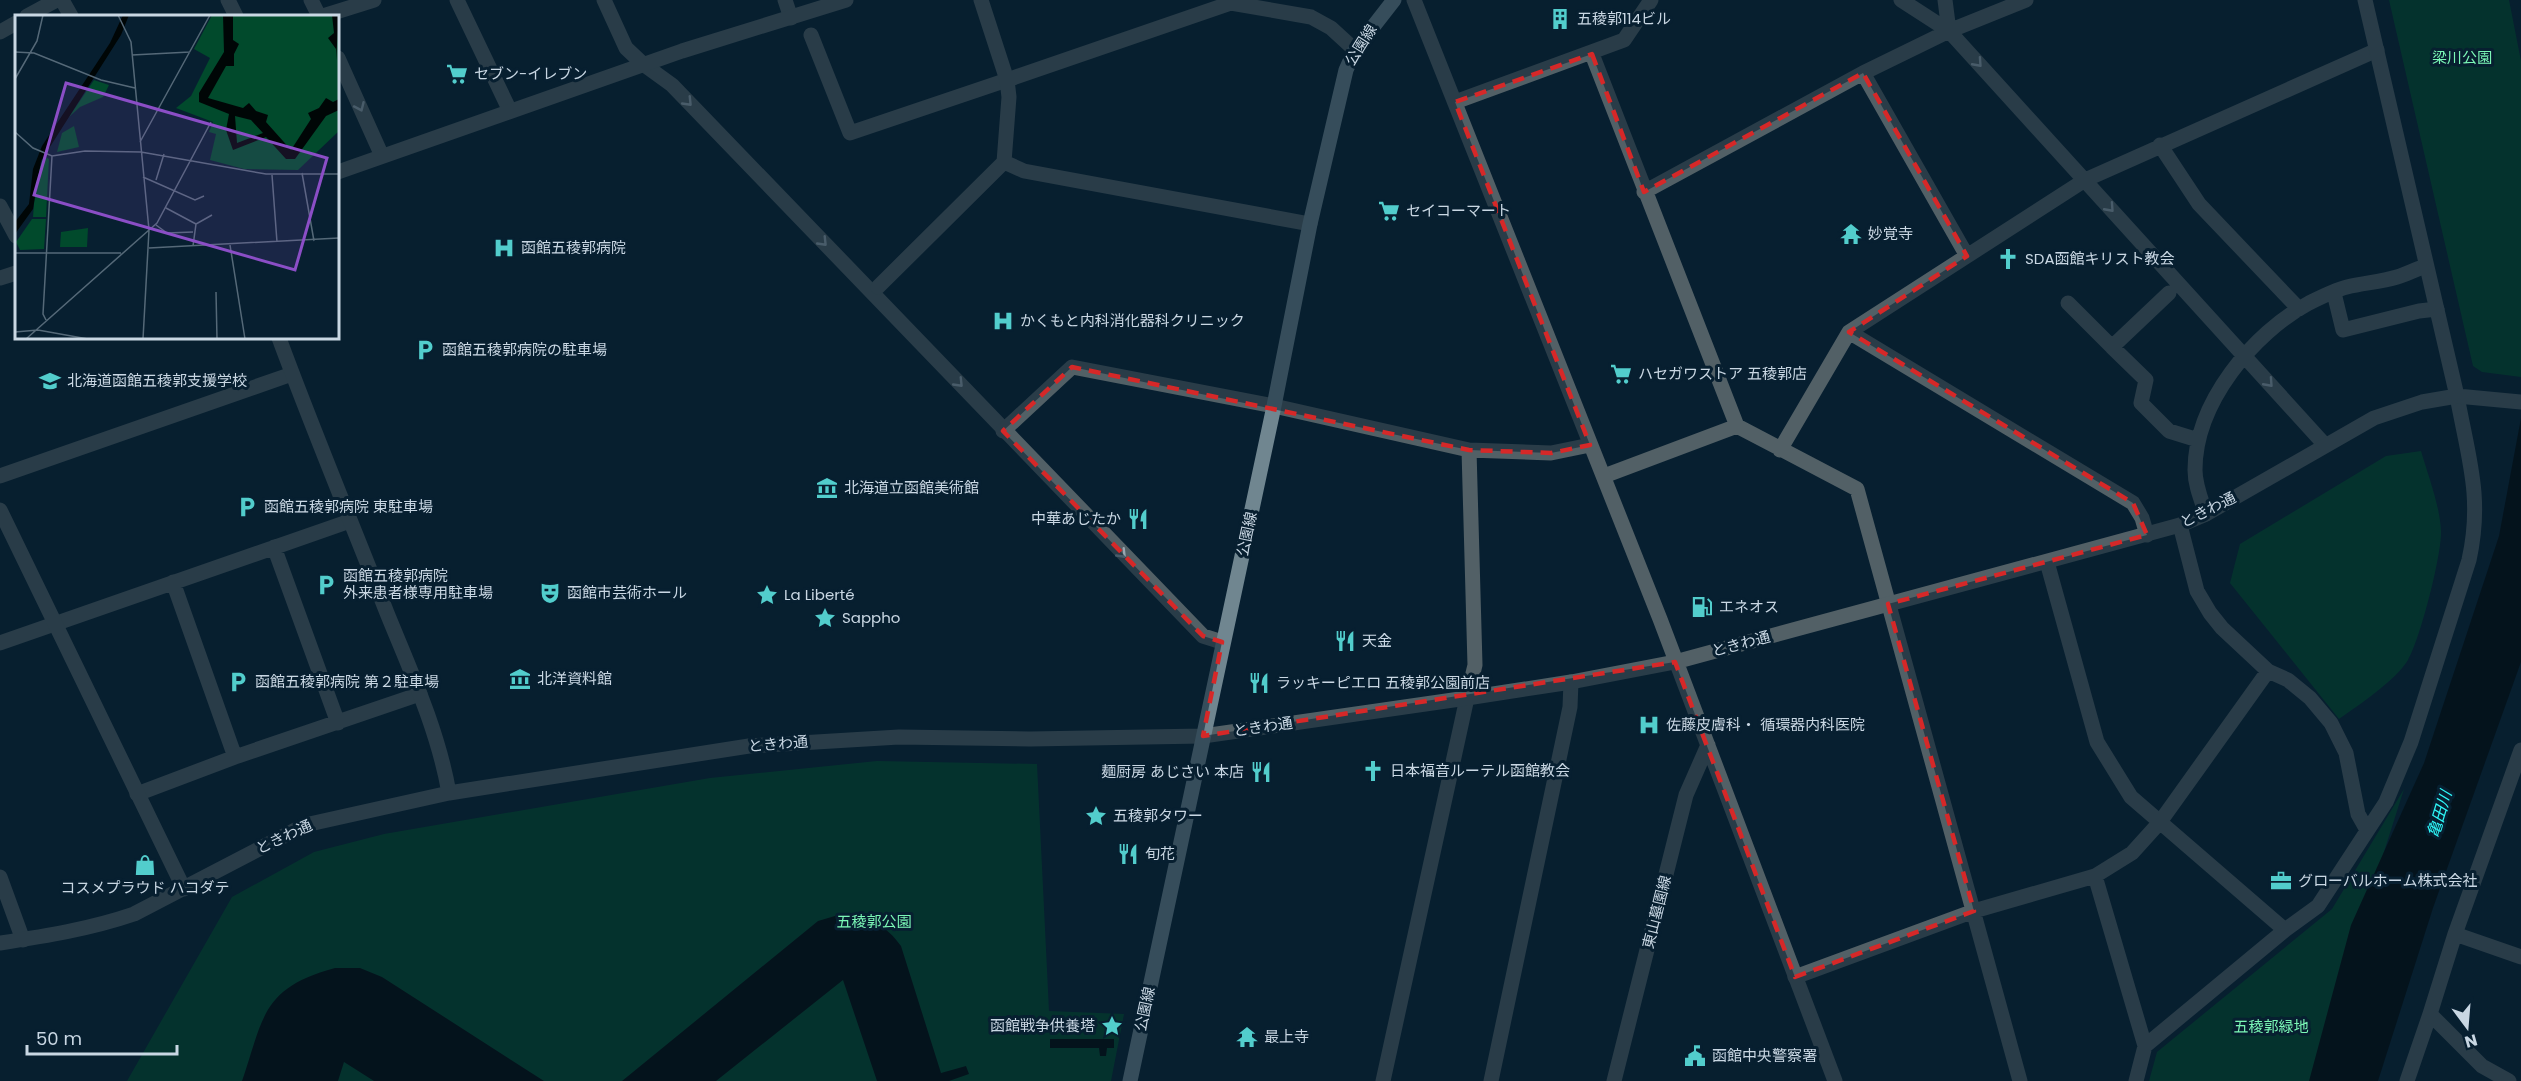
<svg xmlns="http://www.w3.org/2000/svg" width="2521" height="1081" font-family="Poppins,'Noto Sans JP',sans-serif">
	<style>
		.green { fill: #014a2c }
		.water { fill: #000606 }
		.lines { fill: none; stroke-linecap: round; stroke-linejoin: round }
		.minor { stroke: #526066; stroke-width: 15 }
		.tertiary { stroke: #526066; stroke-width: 15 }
		.secondary { stroke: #708690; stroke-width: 15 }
		.oneway { stroke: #99a7b1 }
		.marked { fill: none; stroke: #d62828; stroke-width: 4.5; stroke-dasharray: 12 8; stroke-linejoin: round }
		.labels { text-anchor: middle; stroke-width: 6; stroke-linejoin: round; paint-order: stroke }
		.poi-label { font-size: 15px; fill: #c9d7e3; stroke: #071f30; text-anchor: start }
		.street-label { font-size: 15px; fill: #c9d7e3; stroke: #071f30 }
		.park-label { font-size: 15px; fill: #7bf7b6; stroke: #071f30 }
		.water-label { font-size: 16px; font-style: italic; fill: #2ef7f8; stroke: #071f30 }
		.inset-road { fill: none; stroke: #556978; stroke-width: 1.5 }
		.view { fill: #8b4ec6; fill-opacity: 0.15; stroke: #8b4ec6; stroke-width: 3 }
		.inset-edge { fill: none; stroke: #c9d7e3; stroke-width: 3 }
	</style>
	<rect width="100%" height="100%" fill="#071f30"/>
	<path class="green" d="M 2389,0 L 2509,0 L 2521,61 L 2521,377 L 2482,372 L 2473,366 Z
		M 2421,451 C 2428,475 2440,506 2441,531 C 2442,554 2420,640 2408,660 C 2396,680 2359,705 2339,719 L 2230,583 L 2240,544 L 2386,456 Z
		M 877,761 L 1037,764 L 1049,1011 L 1124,1014 L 1111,1081 L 127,1081 L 232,897 L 314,852 L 384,834 L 710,778 Z
		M 2404,789 L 2311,1081 L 2149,1081 L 2157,1052 L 2332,909 Z"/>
	<path class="water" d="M 2521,418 L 2521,662 L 2433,908 L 2378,1081 L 2309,1081 L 2351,925 L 2424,763 L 2499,536 Z
		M 845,913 C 869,917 887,926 901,946 L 941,1073 L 966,1066 L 969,1074 L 949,1081 L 877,1081 L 843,980 L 716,1081 L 622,1081 L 818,921 Z
		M 335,968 L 360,968 L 382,977 L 544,1081 L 374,1081 L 344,1062 L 338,1081 L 242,1081 C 264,1016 262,988 335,968 Z
		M 1050,1039 L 1114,1039 L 1114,1048 L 1107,1048 L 1106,1056 L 1100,1056 L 1099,1048 L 1050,1048 Z"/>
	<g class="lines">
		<path class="minor" d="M 62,0 L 71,16
			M 228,0 L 236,16
			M 311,0 L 319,16
			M 457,0 L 510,111
			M 785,0 L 791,18
			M 1901,0 L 1949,31 L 2325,445
			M 1945,0 L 1949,31
			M 27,16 L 57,0
			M 323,16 L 374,0
			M 0,32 L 16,23
			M 811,35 L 850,133 L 1007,80
			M 1592,54 L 1737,426 L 1857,489 L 2020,1081
			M 338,58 L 382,156
			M 643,64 L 672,85 L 1203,636 L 1222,642
			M 1863,73 L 1967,256
			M 1455,102 L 1624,40 L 1651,0
			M 2160,145 L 2199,204 L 2299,309
			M 1644,192 L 1863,73 L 1949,31 L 2026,0
			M 0,206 L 16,236
			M 2169,293 L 2112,347 L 2146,380 L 2141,403 L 2169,431 L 2198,440
			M 2334,293 L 2343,330 L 2419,311 L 2437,309
			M 2068,303 L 2112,347
			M 1849,332 L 2133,503 L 2142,518 L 2147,535
			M 1780,450 L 1849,332 L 2085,180 L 2377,50
			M 0,476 L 292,374
			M 1604,476 L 1737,426
			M 2206,514 C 2201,499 2195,485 2195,470 C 2195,403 2253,333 2309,303 C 2321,297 2335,290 2347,287 C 2363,283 2381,282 2397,277 C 2407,274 2416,269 2426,266
			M 2180,525 L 2197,591 L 2210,613 L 2222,628 L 2268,671 L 2288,680 L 2310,698 L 2331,723 L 2346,753 L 2358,814 L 2367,830
			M 274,547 L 338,723
			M 2047,562 L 2097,742 L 2131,797 L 2285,930
			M 173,582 L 235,757
			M 0,643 L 350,521
			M 137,794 L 235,757 L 420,694
			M 2095,876 L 2145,1046
			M 0,877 L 23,940
			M 2455,934 L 2521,957
			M 1795,977 L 1974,911 L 2095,876 L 2132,853 L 2160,822 L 2268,671
			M 1383,1081 L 1467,698
			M 1491,1081 L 1570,707 L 1571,682
			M 2136,1081 L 2145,1046 L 2285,930 L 2318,906 L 2386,802 L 2411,742 L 2469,560 C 2483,497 2468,457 2457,396
			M 2407,1081 L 2430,1014
			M 2509,1081 L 2482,1066 L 2430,1014 L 2455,934 L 2521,750"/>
		<path class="tertiary" d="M 604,0 L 626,48 L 643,64
			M 1414,0 L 1660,619 L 1835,1081
			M 2365,0 L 2457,396
			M 1007,80 L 1231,3 L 1311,17 L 1331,28 L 1355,50
			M 1004,162 L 1024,171 L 1310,224
			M 338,172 L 682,51 L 846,0
			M 0,278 L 16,273
			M 878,287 L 1004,162 L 1009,97 L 1007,80 L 981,0
			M 279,338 C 313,430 351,521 387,613 C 411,672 438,730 449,793
			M 1003,431 L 1072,367 L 1274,406 L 1469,450 L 1551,453 L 1590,445
			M 0,510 L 184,889
			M 1467,698 L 1475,665 L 1469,450
			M 0,943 C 46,936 90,929 134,914 L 305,825 L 449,793 L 749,746 L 899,737 L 1030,739 L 1203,736 L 1467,698 L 1571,682 L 1675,662 L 2180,525 L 2206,514 L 2374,418 L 2422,402 L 2457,396 L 2521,402
			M 1614,1081 L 1686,795 L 1708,745"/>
		<path class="secondary" d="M 1130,1081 L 1274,406 L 1310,224 L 1346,70 L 1355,50 L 1394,0"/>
	</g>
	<defs><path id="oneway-chevron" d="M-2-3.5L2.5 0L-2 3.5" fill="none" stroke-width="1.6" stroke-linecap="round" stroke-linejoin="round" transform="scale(1.5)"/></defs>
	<g class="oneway">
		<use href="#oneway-chevron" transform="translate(1978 63) rotate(48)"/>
		<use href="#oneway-chevron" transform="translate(688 102) rotate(46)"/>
		<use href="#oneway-chevron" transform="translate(360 107) rotate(66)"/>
		<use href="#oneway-chevron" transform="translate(2110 208) rotate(48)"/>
		<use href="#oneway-chevron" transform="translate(823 242) rotate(46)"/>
		<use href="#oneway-chevron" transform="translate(959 383) rotate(46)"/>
		<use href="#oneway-chevron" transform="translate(2269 383) rotate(48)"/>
		<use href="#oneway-chevron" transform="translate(1122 554) rotate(46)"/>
	</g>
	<path d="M0 0H2521V1081H0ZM 1592,54 L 1644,192 L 1863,73 L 1967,256 L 1849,332 L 2133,503 L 2147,535 L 1888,604 L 1974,911 L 1795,977 L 1675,662 L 1203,736 L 1222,642 L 1203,636 L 1003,431 L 1072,367 L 1469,450 L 1551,453 L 1590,445 L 1455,102 Z" fill="#071f30" fill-opacity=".55" fill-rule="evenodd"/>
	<path class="marked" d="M 1592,54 L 1644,192 L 1863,73 L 1967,256 L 1849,332 L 2133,503 L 2147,535 L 1888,604 L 1974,911 L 1795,977 L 1675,662 L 1203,736 L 1222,642 L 1203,636 L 1003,431 L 1072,367 L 1469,450 L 1551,453 L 1590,445 L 1455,102 Z"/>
	<defs>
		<symbol id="building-bare" viewBox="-9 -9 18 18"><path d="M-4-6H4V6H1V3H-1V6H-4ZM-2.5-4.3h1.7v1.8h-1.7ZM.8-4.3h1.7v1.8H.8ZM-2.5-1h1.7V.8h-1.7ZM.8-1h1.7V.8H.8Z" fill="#52cdcc" stroke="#071f30" stroke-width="2.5" paint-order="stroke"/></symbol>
		<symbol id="supermarket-bare" viewBox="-9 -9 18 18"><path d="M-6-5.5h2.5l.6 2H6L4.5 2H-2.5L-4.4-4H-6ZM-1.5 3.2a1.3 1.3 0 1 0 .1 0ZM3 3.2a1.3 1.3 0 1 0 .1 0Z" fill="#52cdcc" stroke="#071f30" stroke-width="2.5" paint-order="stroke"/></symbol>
		<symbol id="temple-bare" viewBox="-9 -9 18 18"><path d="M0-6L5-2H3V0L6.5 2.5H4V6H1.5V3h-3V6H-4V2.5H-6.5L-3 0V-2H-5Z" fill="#52cdcc" stroke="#071f30" stroke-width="2.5" paint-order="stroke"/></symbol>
		<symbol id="hospital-bare" viewBox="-9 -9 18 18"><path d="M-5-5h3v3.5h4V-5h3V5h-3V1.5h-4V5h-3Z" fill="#52cdcc" stroke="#071f30" stroke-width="2.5" paint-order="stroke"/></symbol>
		<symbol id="church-bare" viewBox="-9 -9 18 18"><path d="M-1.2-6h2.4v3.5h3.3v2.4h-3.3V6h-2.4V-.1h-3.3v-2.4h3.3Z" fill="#52cdcc" stroke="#071f30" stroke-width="2.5" paint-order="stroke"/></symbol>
		<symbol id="parking-bare" viewBox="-9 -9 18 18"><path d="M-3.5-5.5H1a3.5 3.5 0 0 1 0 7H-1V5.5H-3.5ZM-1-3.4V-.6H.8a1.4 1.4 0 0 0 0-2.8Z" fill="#52cdcc" stroke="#071f30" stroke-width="2.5" paint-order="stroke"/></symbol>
		<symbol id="school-bare" viewBox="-9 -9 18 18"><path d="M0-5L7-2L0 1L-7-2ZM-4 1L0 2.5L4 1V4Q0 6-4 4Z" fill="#52cdcc" stroke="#071f30" stroke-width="2.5" paint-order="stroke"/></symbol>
		<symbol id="museum-bare" viewBox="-9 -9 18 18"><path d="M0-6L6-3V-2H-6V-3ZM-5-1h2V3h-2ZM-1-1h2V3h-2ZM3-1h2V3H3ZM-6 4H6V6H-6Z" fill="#52cdcc" stroke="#071f30" stroke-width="2.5" paint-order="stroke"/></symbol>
		<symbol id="restaurant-bare" viewBox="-9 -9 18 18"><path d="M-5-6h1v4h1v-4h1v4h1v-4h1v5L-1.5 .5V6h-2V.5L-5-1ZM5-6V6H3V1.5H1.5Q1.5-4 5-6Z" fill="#52cdcc" stroke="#071f30" stroke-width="2.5" paint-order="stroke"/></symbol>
		<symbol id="theatre-bare" viewBox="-9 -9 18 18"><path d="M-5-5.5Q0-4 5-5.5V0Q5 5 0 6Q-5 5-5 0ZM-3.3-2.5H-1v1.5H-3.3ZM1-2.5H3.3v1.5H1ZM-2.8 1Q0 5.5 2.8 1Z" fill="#52cdcc" stroke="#071f30" stroke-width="2.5" paint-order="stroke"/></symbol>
		<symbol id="sight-bare" viewBox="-9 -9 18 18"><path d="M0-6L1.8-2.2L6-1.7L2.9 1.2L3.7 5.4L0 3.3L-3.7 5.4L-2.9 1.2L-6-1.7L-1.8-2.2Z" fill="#52cdcc" stroke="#071f30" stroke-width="2.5" paint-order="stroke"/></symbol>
		<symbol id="fuel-bare" viewBox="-9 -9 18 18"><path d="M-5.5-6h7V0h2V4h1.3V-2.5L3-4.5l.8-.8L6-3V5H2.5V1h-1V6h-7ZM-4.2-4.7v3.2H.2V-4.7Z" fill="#52cdcc" stroke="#071f30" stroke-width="2.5" paint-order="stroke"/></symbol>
		<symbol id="shop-bare" viewBox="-9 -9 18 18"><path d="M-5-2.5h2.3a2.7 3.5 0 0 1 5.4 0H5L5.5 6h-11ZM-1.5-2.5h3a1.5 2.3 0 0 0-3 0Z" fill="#52cdcc" stroke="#071f30" stroke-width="2.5" paint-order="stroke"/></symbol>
		<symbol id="office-bare" viewBox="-9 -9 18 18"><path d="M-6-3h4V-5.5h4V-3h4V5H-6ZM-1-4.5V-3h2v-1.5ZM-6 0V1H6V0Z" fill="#52cdcc" stroke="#071f30" stroke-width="2.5" paint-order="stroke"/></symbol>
		<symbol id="civic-bare" viewBox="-9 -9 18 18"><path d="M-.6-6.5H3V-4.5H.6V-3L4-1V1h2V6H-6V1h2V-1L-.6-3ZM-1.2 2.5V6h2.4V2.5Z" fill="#52cdcc" stroke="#071f30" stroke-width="2.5" paint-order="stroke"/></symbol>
	</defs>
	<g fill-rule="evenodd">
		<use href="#building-bare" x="1545" y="4" width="30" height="30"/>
		<use href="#supermarket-bare" x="442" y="59" width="30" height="30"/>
		<use href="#supermarket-bare" x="1374" y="196" width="30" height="30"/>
		<use href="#temple-bare" x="1836" y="219" width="30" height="30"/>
		<use href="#hospital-bare" x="489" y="233" width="30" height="30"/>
		<use href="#church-bare" x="1993" y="244" width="30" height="30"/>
		<use href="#hospital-bare" x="988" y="306" width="30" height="30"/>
		<use href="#parking-bare" x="410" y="335" width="30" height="30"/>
		<use href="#supermarket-bare" x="1606" y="359" width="30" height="30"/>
		<use href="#school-bare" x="35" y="366" width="30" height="30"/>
		<use href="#museum-bare" x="812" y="473" width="30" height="30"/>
		<use href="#parking-bare" x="232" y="492" width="30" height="30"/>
		<use href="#restaurant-bare" x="1123" y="504" width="30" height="30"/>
		<use href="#parking-bare" x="311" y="570" width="30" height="30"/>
		<use href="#theatre-bare" x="535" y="578" width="30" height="30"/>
		<use href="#sight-bare" x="752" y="580" width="30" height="30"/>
		<use href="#fuel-bare" x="1687" y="592" width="30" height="30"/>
		<use href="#sight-bare" x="810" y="603" width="30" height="30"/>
		<use href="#restaurant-bare" x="1330" y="626" width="30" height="30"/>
		<use href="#museum-bare" x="505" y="664" width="30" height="30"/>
		<use href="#parking-bare" x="223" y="667" width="30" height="30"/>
		<use href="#restaurant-bare" x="1244" y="668" width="30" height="30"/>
		<use href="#hospital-bare" x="1634" y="710" width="30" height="30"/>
		<use href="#church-bare" x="1358" y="756" width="30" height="30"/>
		<use href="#restaurant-bare" x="1246" y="757" width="30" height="30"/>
		<use href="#sight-bare" x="1081" y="801" width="30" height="30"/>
		<use href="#restaurant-bare" x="1113" y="839" width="30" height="30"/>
		<use href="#shop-bare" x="130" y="850" width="30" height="30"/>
		<use href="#office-bare" x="2266" y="866" width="30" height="30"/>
		<use href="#sight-bare" x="1097" y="1011" width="30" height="30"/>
		<use href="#temple-bare" x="1232" y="1022" width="30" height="30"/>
		<use href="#civic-bare" x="1680" y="1041" width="30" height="30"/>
	</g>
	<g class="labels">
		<g class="poi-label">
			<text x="1577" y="24">五稜郭114ビル</text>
			<text x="474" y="79">セブン-イレブン</text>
			<text x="1406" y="216">セイコーマート</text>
			<text x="1868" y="239">妙覚寺</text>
			<text x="521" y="253">函館五稜郭病院</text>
			<text x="2025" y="264">SDA函館キリスト教会</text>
			<text x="1020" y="326">かくもと内科消化器科クリニック</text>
			<text x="442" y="355">函館五稜郭病院の駐車場</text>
			<text x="1638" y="379">ハセガワストア 五稜郭店</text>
			<text x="67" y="386">北海道函館五稜郭支援学校</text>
			<text x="844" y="493">北海道立函館美術館</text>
			<text x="264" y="512">函館五稜郭病院 東駐車場</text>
			<text x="1121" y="524" text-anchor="end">中華あじたか</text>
			<text x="343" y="581">函館五稜郭病院<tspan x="343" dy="17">外来患者様専用駐車場</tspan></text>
			<text x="567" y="598">函館市芸術ホール</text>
			<text x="784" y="600">La Liberté</text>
			<text x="1719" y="612">エネオス</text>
			<text x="842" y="623">Sappho</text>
			<text x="1362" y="646">天金</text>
			<text x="537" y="684">北洋資料館</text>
			<text x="255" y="687">函館五稜郭病院 第２駐車場</text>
			<text x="1276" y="688">ラッキーピエロ 五稜郭公園前店</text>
			<text x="1666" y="730">佐藤皮膚科・ 循環器内科医院</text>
			<text x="1390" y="776">日本福音ルーテル函館教会</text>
			<text x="1244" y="777" text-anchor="end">麺厨房 あじさい 本店</text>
			<text x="1113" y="821">五稜郭タワー</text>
			<text x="1145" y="859">旬花</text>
			<text x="2298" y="886">グローバルホーム株式会社</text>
			<text x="145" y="893" text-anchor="middle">コスメプラウド ハコダテ</text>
			<text x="1095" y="1031" text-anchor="end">函館戦争供養塔</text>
			<text x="1264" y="1042">最上寺</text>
			<text x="1712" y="1061">函館中央警察署</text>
		</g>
		<g class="street-label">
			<text transform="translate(1361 45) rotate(-58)" y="5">公園線</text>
			<text transform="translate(2208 510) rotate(-27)" y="5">ときわ通</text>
			<text transform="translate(1247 534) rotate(-78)" y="5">公園線</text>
			<text transform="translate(1741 644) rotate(-15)" y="5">ときわ通</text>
			<text transform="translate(1263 727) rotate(-8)" y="5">ときわ通</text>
			<text transform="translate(778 744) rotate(-5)" y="5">ときわ通</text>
			<text transform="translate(284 837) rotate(-25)" y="5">ときわ通</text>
			<text transform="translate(1657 912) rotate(-76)" y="5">東山墓園線</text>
			<text transform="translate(1145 1009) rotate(-78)" y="5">公園線</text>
		</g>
		<g class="park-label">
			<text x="2462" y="63">梁川公園</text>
			<text x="874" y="927">五稜郭公園</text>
			<text x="2271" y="1032">五稜郭緑地</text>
		</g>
		<g class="water-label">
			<text transform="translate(2439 814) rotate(-73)" y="6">亀田川</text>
		</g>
	</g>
	<g transform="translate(15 15)">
		<rect width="324" height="324" fill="#071f30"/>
		<path d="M 197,0 L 324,0 L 324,116 L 283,155 L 229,154 L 195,145 L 201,119 L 194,117 L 198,107 L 161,93 L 176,81 L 195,43 L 179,34 ZM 79,65 L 94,70 L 88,82 L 65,92 L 54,102 ZM 59,111 L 64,132 L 42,137 L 47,118 ZM 29,141 L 34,144 L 31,202 L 18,202 L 21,162 ZM 17,204 L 31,204 L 29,234 L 5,235 L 1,227 ZM 73,213 L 72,232 L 45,232 L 46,217 Z" fill="#014a2c"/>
		<path d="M 108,0 L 114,0 L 106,20 L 26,146 L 18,194 L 0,219 L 0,207 L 14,189 L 18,154 L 27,131 L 95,28 ZM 208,0 L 218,0 L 218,25 L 224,29 L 219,39 L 219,51 L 211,51 L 193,83 L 228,93 L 234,88 L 241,96 L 253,100 L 251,107 L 276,135 L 296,104 L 293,98 L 304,93 L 311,83 L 318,87 L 324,84 L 324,95 L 311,101 L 280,144 L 271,144 L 251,122 L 218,135 L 211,115 L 214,99 L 184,87 L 184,78 L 209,37 ZM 220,101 L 236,105 L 248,118 L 222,128 ZM 317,0 L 324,0 L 321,45 L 321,34 L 313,23 L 319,18 Z" fill="#000606" fill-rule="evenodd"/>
		<path class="inset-road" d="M 0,37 L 19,38 L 86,65 L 120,73M 117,40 L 175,37M 0,64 L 22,26 L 28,0M 0,117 L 18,133 L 37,141 L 70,136 L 126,137 L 251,159 L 324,159M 125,127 L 195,0M 287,158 L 299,226M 257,160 L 262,227M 128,162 L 180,185 L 189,181M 141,165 L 149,139M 151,193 L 181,209M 141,210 L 152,218 L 178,217M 215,230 L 230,324M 178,231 L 181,209 L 197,200M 134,233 L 324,223M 0,238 L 106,238M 201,277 L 202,324M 31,305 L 28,299 L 37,141M 0,317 L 23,315 L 73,324M 11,324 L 134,215 L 116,27 L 103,0M 128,324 L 134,215 L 142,208 L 196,107"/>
		<path class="view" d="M 51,68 L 312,143 L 280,255 L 19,180 Z"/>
		<rect width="324" height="324" class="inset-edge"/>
	</g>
	<g transform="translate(2467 1027) rotate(164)" stroke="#071f30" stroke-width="4.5" paint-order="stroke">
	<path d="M0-4.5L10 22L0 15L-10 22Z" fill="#c9d7e3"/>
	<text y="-9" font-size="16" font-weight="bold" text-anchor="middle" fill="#c9d7e3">N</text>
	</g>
	<path d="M27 1045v9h150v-9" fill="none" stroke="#c9d7e3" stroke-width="3"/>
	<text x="36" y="1045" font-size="18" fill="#c9d7e3" stroke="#071f30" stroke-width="4.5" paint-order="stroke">50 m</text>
</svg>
